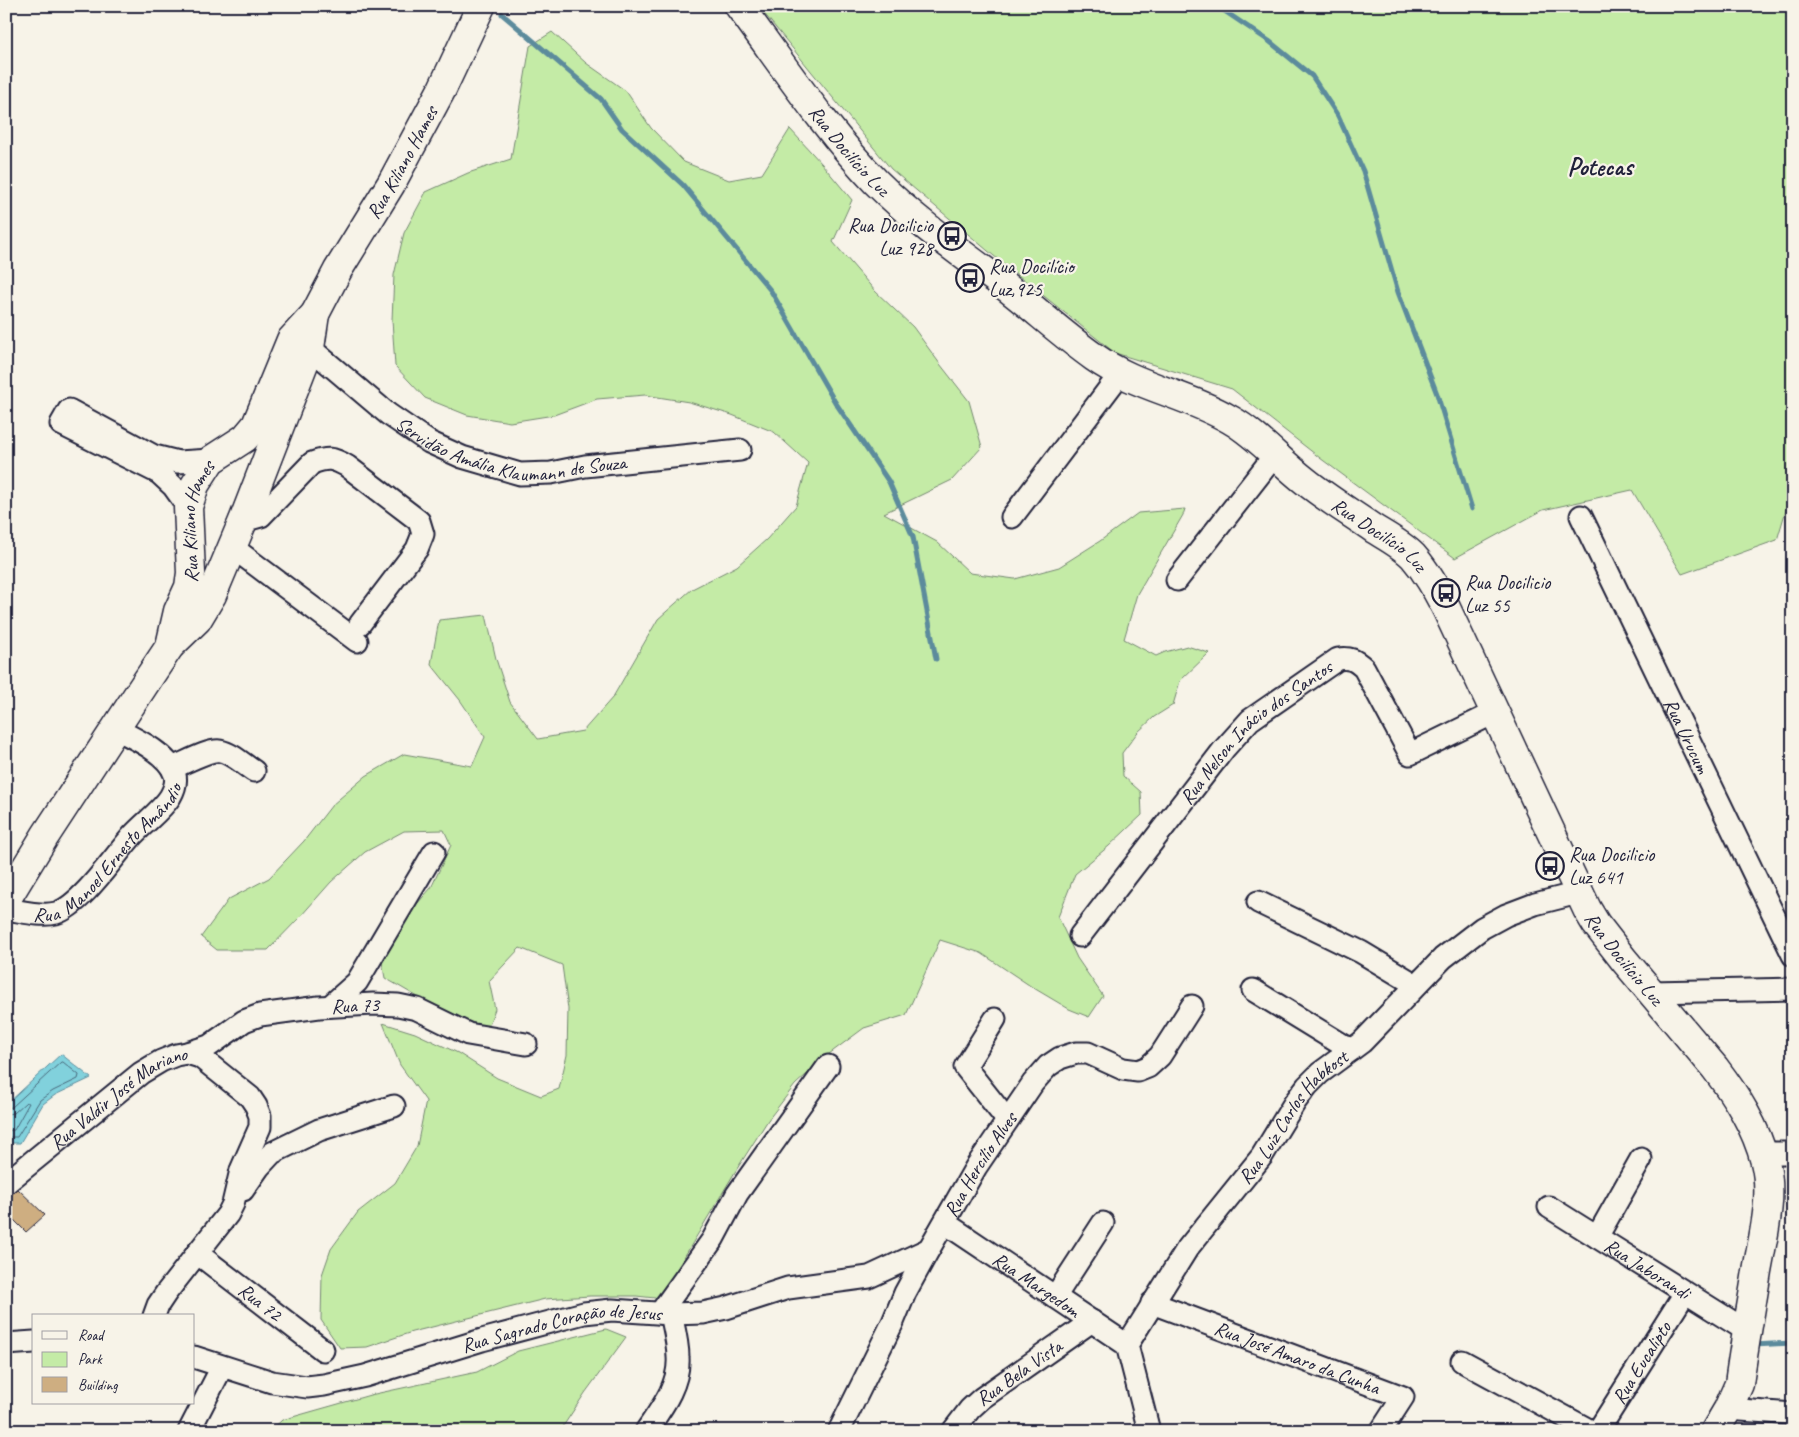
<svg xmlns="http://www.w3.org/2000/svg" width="1799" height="1437" font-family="Caveat,sans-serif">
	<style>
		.green { fill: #c4eba6; stroke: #738670 }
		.water { fill: #81d1dc; stroke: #5b8b9c }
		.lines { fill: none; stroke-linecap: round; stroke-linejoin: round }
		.shore { stroke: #48687b; stroke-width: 1 }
		.stream { stroke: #5b8b9c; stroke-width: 5 }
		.building { fill: #ceae81; stroke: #22223b }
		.minor-casing { stroke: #22223b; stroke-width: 25 }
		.major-casing { stroke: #22223b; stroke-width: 31 }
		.minor { stroke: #f7f3e8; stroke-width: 21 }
		.major { stroke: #f7f3e8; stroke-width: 28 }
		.labels { text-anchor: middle; stroke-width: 4.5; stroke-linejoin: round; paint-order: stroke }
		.street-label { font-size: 20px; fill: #22223b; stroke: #f7f3e8 }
		.poi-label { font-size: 20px; fill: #22223b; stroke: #f7f3e8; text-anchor: start }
		.district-label { font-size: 25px; font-weight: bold; fill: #22223b; stroke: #f7f3e8 }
	</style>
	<rect width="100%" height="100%" fill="#f7f3e8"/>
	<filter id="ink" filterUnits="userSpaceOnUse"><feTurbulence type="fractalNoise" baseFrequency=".02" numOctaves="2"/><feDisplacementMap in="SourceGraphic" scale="10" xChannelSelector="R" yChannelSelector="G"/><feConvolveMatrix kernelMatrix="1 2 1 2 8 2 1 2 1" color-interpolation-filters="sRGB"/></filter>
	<g filter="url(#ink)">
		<path class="green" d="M 758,6 L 1793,6 L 1793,487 L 1777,540 L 1682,574 L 1632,490 L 1543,510 L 1455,558 L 1320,458 L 1232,389 L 1115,353 L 994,256 L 891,169 Z
			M 552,32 L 586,63 L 626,91 L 651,128 L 684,162 L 729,180 L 762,174 L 790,129 L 822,164 L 852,200 L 833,242 L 875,291 L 913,327 L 940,364 L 969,401 L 982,447 L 952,480 L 884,513 L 937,542 L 970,573 L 1015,579 L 1059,567 L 1100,541 L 1138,513 L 1185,509 L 1183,515 L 1137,594 L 1124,639 L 1156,656 L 1165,652 L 1187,646 L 1209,653 L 1180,681 L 1173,705 L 1154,717 L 1137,733 L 1122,753 L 1123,776 L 1141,792 L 1142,815 L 1109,846 L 1075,874 L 1058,917 L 1077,958 L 1103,996 L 1089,1017 L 1069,1009 L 1032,987 L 981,953 L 940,940 L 906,1015 L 864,1028 L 829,1054 L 795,1085 L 768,1120 L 735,1172 L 668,1284 L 655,1298 L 636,1296 L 590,1296 L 545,1299 L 412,1332 L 367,1347 L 340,1348 L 321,1320 L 322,1275 L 331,1249 L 358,1212 L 395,1183 L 417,1146 L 426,1101 L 400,1065 L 383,1023 L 415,1033 L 458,1053 L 497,1078 L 541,1096 L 559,1089 L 567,1055 L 568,1009 L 562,965 L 520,948 L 489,981 L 495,1009 L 488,1027 C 451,1018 418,997 385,978 L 382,962 L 401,922 L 431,888 L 451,845 L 444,830 L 404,831 L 365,852 L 331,882 L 300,917 L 268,950 L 217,950 L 201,937 L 229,899 L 269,878 L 304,841 L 332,805 L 366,776 L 404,754 L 472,766 L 485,737 L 460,700 L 431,664 L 439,620 L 486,615 L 496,659 L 510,702 L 538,739 L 583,731 L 613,697 L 658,619 L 692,589 L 737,566 L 767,539 L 796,506 L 808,463 L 774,432 L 732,415 L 689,402 L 645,395 L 597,399 L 554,415 L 510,422 L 467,415 L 425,398 L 395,366 L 392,320 L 394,275 L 404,233 L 426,192 L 468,173 L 511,159 L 530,46 Z
			M 606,1329 L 626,1337 L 585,1393 L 560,1431 L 270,1431 L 282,1420 L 370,1395 L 477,1372 L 518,1351 Z"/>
		<path class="water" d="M 61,1054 L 91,1078 L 55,1095 L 43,1104 L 20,1143 L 10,1143 L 6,1141 L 6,1105 Z"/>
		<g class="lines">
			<path class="shore" d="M 6,1108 L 12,1107 L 61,1062 L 63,1062 L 79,1075 L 78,1079 L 53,1091 L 40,1100 L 17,1137 L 6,1137
				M 6,1114 L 14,1113 L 26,1102 L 29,1103 L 14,1130 L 6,1131"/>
			<path class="stream" d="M 1217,6 L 1269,41 L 1312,76 L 1338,116 L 1363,171 L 1398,292 L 1437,394 L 1472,509
				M 502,14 L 601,99 L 622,129 L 683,185 L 771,291 L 835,402 L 889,482 L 913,537 L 936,659
				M 1754,1345 L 1793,1343"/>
		</g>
		<path class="building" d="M 18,1189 L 45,1215 L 26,1232 L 6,1212 L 6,1195 Z"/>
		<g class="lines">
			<defs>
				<g id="minor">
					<path id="s1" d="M 310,348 L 388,414 L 429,442 L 462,457 L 520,474 L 551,473 L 585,466 L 740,450"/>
					<path d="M 188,507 L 173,486 L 159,473 L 61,424 L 69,410 L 154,456 L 178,462 L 211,460"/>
					<path id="s2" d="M 1581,516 L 1793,955"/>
					<path d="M 1012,517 L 1120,374"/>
					<path d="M 243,521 L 261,516 L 312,463 C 328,457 333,458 347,466 L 419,521 L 423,534 L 417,549 L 360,624"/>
					<path d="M 232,547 L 357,641"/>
					<path d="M 1177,580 L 1274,456"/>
					<path d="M 172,768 C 183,764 209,749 220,751 C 232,753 244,765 254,771"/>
					<path d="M 1258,902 L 1361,952 L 1416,985"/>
					<path id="s3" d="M 6,909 C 21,911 41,917 56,913 C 81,906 115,855 133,835 C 145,822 161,811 170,797 C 174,790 177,783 175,775 C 169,754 134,738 116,729"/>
					<path id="s4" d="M 1080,936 L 1224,749 L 1250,720 L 1338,659 C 1350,657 1355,660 1364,668 L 1410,754 L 1494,713"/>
					<path d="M 1253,990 L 1351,1050"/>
					<path d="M 1651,992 L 1793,989"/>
					<path d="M 330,1006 L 357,982 L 434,852"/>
					<path d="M 995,1019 L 965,1067 L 1007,1120"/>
					<path id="s5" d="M 187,1053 L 209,1046 L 244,1021 L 260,1015 L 319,1007 L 373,1004 L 398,1005 L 417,1009 L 468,1034 L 526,1044"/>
					<path d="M 1762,1153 L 1793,1153"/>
					<path id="s6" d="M 6,1183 L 141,1073 L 161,1061 L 176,1055 L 187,1053 L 200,1057 L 250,1097 L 256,1106 L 260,1116 L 260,1127 L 241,1170 L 233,1204 L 228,1214 L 166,1293 L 158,1305 L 154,1316"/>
					<path d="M 243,1190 L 259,1167 L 272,1153 L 319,1130 L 394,1106"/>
					<path id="s7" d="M 1549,1207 L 1747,1331"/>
					<path id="s8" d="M 945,1223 L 1127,1345"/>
					<path d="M 1597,1237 L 1641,1159"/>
					<path id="s9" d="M 197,1253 L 323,1350"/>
					<path d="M 1055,1297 L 1103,1223"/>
					<path id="s10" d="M 1152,1303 L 1403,1397 L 1381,1431"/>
					<path d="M 660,1313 L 713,1239 L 737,1194 L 828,1066"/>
					<path d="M 6,1344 L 34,1342"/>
					<path id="s11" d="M 194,1357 L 272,1382 L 307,1387 L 324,1385 L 365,1376 L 482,1340 L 584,1313 L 612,1310 L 671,1314 L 703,1313 L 726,1308 L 788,1288 L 869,1277 L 929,1249"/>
					<path d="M 1462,1361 L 1591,1431"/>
					<path d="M 1728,1409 L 1793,1414"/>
					<path d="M 189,1431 L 222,1367"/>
					<path d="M 646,1431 C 661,1409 680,1385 678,1357 C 678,1343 674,1328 671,1314"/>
					<path id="s12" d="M 839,1431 L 893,1322 L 905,1293 L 929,1249 L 976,1167 L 1033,1083 L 1048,1066 L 1060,1058 L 1076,1053 L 1088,1053 L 1123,1069 L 1138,1071 L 1148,1067 L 1160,1056 L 1192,1006"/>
					<path id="s13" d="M 953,1431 L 970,1409 L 982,1398 L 1092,1321"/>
					<path id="s14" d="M 1149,1431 L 1127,1345 L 1187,1249 L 1262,1156 L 1295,1102 L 1307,1086 L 1320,1073 L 1362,1042 L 1443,958 L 1482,928 L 1506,915 L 1535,904 L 1578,893"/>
					<path id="s15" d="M 1598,1431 L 1685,1293"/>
				</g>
				<g id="major">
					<path id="s16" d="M 739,6 C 783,65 825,129 876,182 C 915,221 961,253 1005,286 C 1035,309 1063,335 1094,357 C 1136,387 1187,394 1231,420 C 1256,434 1281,462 1304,480 C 1326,498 1351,513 1374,529 C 1387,537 1402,545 1413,556 C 1427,572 1436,589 1446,608 L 1587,909 L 1596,924 L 1624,960 L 1715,1068 C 1737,1097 1756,1127 1765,1162 C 1774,1197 1763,1236 1757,1271 C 1751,1309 1744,1346 1739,1384 L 1728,1409 L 1715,1431"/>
					<path id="s17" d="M 170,646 L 178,611 L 189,587 L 191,573 L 188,507 L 195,485 L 211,460 L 245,438 L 256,425 L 291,340 L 315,314 L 338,270 L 391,184 L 442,89 L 481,6"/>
					<path d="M 6,900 L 45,836 L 144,685 L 170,646 L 197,620 L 212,595 L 243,521 L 310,348 L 315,314"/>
				</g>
			</defs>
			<use href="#minor" class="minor-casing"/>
			<use href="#major" class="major-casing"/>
			<use href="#minor" class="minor"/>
			<use href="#major" class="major"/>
		</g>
	</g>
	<defs>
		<symbol id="bus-ring" viewBox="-11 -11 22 22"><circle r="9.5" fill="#f7f3e8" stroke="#22223b" stroke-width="1.5"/><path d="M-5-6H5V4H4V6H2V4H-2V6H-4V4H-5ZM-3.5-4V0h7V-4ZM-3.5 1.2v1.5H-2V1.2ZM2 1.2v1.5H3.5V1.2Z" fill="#22223b"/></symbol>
	</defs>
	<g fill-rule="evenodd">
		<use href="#bus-ring" x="936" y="220" width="32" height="32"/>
		<use href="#bus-ring" x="954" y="262" width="32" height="32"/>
		<use href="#bus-ring" x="1430" y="577" width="32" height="32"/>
		<use href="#bus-ring" x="1534" y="850" width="32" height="32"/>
	</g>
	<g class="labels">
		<g class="street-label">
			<text dy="7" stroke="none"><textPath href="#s16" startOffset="182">Rua Docilício Luz</textPath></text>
			<text dy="7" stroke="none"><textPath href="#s17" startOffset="555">Rua Kiliano Hames</textPath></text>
			<text dy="7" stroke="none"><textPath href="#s1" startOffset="235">Servidão Amália Klaumann de Souza</textPath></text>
			<text dy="7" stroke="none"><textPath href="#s17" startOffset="130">Rua Kiliano Hames</textPath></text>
			<text dy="7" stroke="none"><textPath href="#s16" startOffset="842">Rua Docilício Luz</textPath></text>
			<text dy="7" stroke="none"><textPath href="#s4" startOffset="271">Rua Nelson Inácio dos Santos</textPath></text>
			<text dy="7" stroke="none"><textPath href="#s2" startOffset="244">Rua Urucum</textPath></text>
			<text dy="7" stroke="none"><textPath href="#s3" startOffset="128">Rua Manoel Ernesto Amândio</textPath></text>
			<text dy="7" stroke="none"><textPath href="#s16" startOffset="1338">Rua Docilício Luz</textPath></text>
			<text dy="7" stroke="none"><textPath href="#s5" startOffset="179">Rua 73</textPath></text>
			<text dy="7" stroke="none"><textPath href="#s6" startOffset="142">Rua Valdir José Mariano</textPath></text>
			<text dy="7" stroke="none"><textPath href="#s14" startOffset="372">Rua Luiz Carlos Habkost</textPath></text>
			<text dy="7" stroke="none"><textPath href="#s12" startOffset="302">Rua Hercílio Alves</textPath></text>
			<text dy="7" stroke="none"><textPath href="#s7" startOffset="116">Rua Jaborandi</textPath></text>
			<text dy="7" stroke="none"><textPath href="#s8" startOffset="110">Rua Margedom</textPath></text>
			<text dy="7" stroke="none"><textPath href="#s9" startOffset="80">Rua 72</textPath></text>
			<text dy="7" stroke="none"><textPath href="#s11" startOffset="380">Rua Sagrado Coração de Jesus</textPath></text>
			<text dy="7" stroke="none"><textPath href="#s10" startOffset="155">Rua José Amaro da Cunha</textPath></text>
			<text dy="7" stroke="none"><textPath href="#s15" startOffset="81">Rua Eucalipto</textPath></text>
			<text dy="7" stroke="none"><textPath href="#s13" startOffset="89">Rua Bela Vista</textPath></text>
		</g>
		<g class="poi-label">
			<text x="933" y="232" text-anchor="end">Rua Docilicio<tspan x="933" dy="23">Luz 928</tspan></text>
			<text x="989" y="273">Rua Docilício<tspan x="989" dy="23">Luz,925</tspan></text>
			<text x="1465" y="589">Rua Docilicio<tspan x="1465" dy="23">Luz 55</tspan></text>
			<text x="1569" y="861">Rua Docilicio<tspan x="1569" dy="23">Luz 641</tspan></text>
		</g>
		<g class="district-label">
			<text x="1600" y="175">Potecas</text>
		</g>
	</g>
	<rect width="1799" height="1437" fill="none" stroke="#f7f3e8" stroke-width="25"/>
	<rect x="12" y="12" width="1774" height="1412" fill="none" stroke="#22223b" stroke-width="2" filter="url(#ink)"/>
	<rect x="32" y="1314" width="162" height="90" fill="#f7f3e8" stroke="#a29fa3"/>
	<rect x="42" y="1331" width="25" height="8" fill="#f7f3e8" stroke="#a29fa3"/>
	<text x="78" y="1340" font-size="15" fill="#22223b">Road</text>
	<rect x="42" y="1352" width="25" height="15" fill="#c4eba6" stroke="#a29fa3"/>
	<text x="78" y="1364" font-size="15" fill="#22223b">Park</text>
	<rect x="42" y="1377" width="25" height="15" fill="#ceae81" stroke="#a29fa3"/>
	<text x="78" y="1390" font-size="15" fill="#22223b">Building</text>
</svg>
